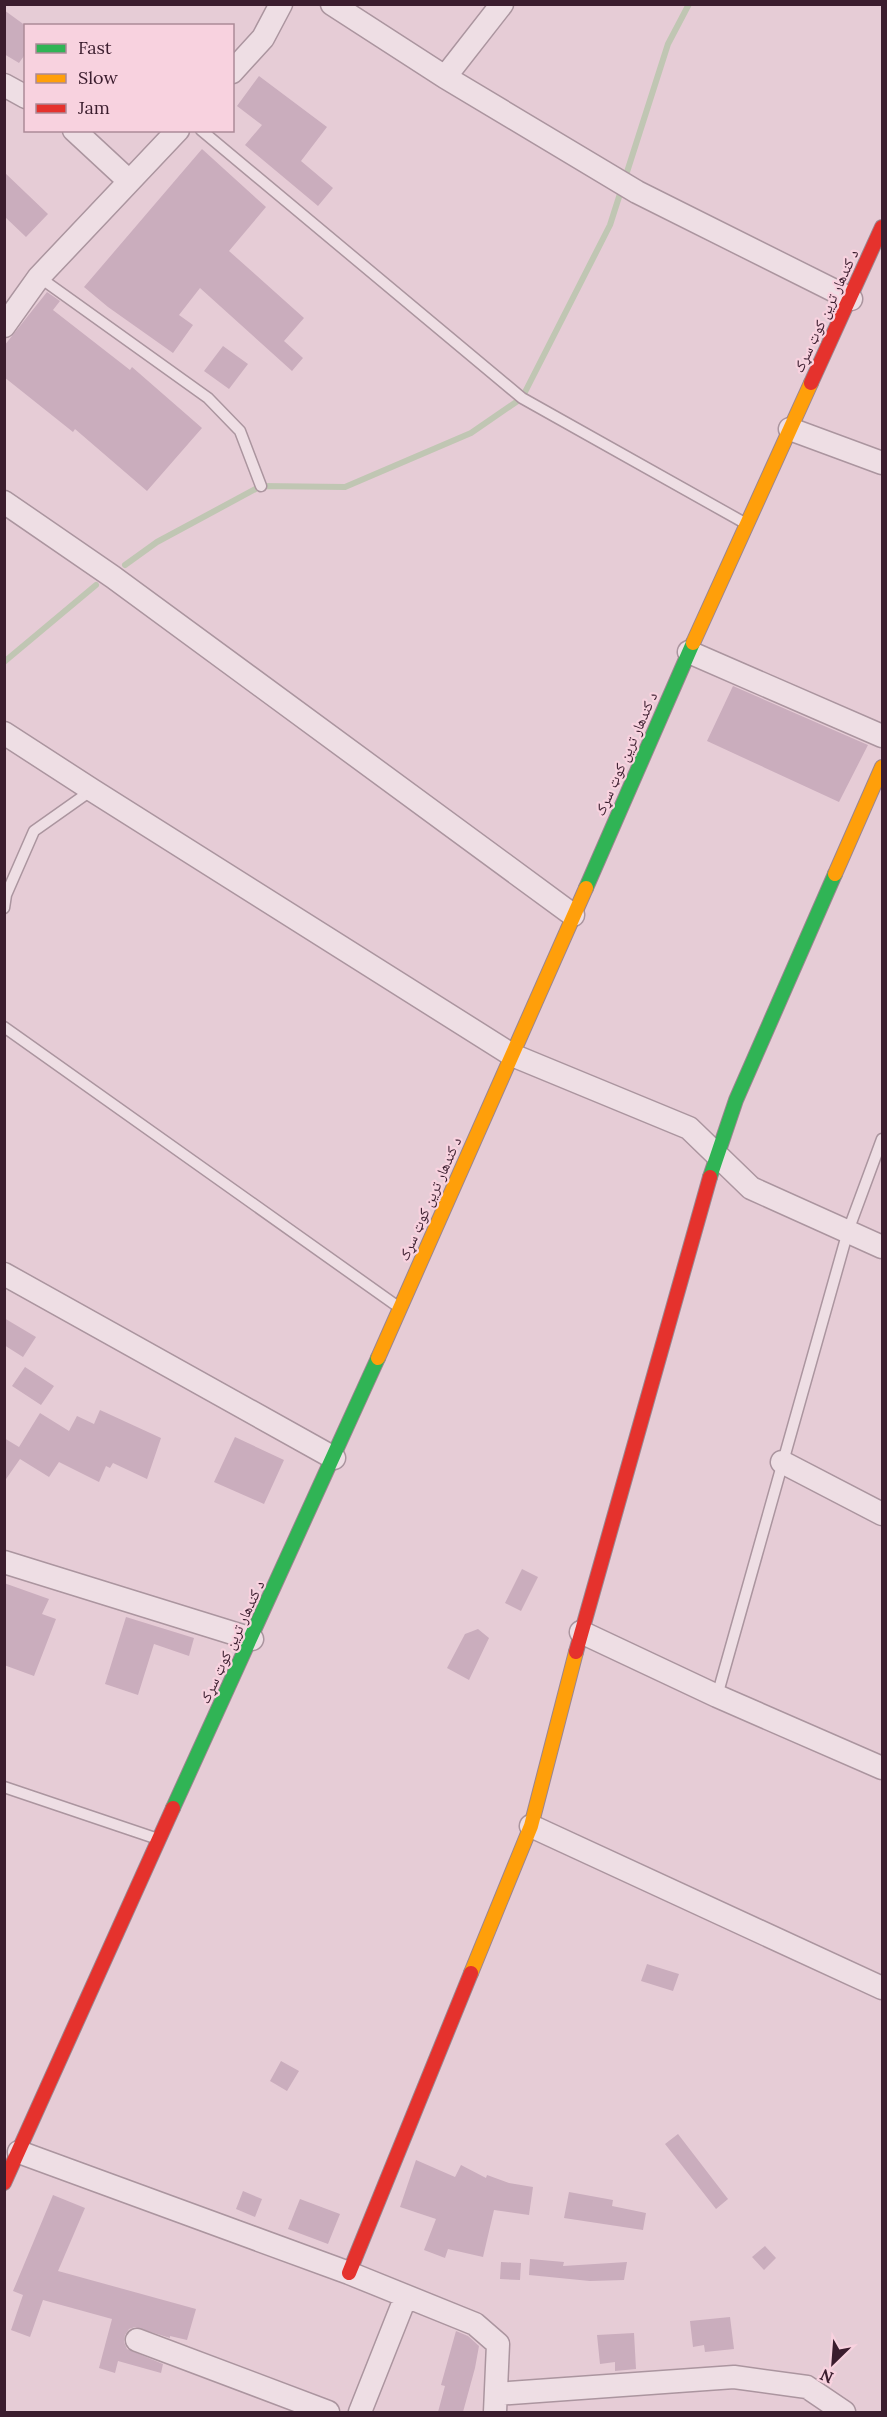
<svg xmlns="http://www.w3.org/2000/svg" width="887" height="2417" font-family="Lora,'Noto Naskh Arabic',serif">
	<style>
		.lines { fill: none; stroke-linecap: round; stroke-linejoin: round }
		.stream { stroke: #c0c6b3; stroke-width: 6 }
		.building { fill: #caadbd }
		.lane-casing { stroke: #ab959f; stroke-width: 13 }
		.street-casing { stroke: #ab959f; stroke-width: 25 }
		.fast-casing { stroke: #9b858f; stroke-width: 16 }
		.slow-casing { stroke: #9b858f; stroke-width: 16 }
		.jam-casing { stroke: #9b858f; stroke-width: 16 }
		.lane { stroke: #eedee4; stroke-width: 10 }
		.street { stroke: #eedee4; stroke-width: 22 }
		.fast { stroke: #30b455; stroke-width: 14 }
		.slow { stroke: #ff9f0a; stroke-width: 14 }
		.jam { stroke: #e5322d; stroke-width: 14 }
		.labels { text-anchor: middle; stroke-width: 4.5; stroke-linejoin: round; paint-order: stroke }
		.street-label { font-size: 15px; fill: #3b1d2e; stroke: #f8d2df }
	</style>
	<rect width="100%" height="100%" fill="#e6ccd6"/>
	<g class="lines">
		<path class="stream" d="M 125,565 L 157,542 L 261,486 L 345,487 L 471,433 L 522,398 L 610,225 L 668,44 L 689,4
			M 4,662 L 96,585"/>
	</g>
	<path class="building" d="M 4,10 L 26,26 L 26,53 L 19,63 L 4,54 Z
		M 259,76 L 327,127 L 301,161 L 333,188 L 318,206 L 245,145 L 262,125 L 237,106 Z
		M 202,149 L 266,207 L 229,251 L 304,318 L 284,341 L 303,358 L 292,371 L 200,288 L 179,315 L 193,325 L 173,353 L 108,307 L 84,287 Z
		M 4,172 L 48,214 L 26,237 L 4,216 Z
		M 47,292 L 60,301 L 53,310 L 130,370 L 132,367 L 202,428 L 147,491 L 75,429 L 73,432 L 4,377 L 4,346 Z
		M 223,346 L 248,364 L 229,389 L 204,371 Z
		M 733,686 L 868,745 L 839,802 L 707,741 Z
		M 4,1318 L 36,1337 L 23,1357 L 4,1345 Z
		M 25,1367 L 54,1386 L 41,1405 L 12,1386 Z
		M 100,1410 L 161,1438 L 147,1479 L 113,1463 L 110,1468 L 106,1466 L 99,1482 L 59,1462 L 49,1477 L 20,1459 L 4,1482 L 4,1438 L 19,1447 L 40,1413 L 69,1431 L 77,1416 L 94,1424 Z
		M 235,1437 L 284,1460 L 264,1504 L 214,1482 Z
		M 522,1569 L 538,1577 L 521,1611 L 505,1603 Z
		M 4,1583 L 49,1599 L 42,1614 L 56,1619 L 34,1676 L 4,1665 Z
		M 126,1617 L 194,1638 L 189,1656 L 154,1644 L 138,1695 L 105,1684 Z
		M 478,1629 L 489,1638 L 469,1680 L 447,1668 L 465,1634 Z
		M 647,1964 L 679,1974 L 673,1991 L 641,1981 Z
		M 281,2061 L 299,2071 L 287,2091 L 270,2081 Z
		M 678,2134 L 728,2199 L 716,2209 L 665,2144 Z
		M 416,2160 L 455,2177 L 461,2165 L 486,2178 L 487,2175 L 509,2183 L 533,2187 L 529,2215 L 494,2210 L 483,2257 L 448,2249 L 445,2258 L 424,2250 L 436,2219 L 400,2207 Z
		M 243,2191 L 262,2199 L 255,2217 L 236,2209 Z
		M 569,2192 L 613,2200 L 612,2206 L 646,2213 L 643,2230 L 564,2218 Z
		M 53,2195 L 85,2208 L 58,2271 L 196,2309 L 187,2340 L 170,2336 L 170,2338 L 135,2327 L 129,2329 L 125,2335 L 124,2342 L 127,2349 L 163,2364 L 161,2373 L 118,2361 L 115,2373 L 99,2368 L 112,2319 L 43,2300 L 30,2337 L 11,2330 L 23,2295 L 13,2291 Z
		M 300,2199 L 340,2214 L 328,2244 L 288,2229 Z
		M 765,2246 L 776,2258 L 764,2270 L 752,2257 Z
		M 530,2259 L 564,2262 L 563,2266 L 627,2262 L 624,2280 L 590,2281 L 529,2275 Z
		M 501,2262 L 521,2263 L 520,2280 L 500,2279 Z
		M 730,2317 L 734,2349 L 705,2352 L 704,2345 L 693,2347 L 690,2321 Z
		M 456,2331 L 468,2336 L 479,2346 L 475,2368 L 463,2412 L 438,2412 L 445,2386 L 441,2385 Z
		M 634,2333 L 636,2369 L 615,2371 L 615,2362 L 600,2364 L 597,2335 Z"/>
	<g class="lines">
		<defs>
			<path id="lane" d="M 201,130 L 522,398 L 743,522
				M 39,277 L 208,398 L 240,431 L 261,486
				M 4,908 L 6,895 L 34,831 L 92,790
				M 4,1027 L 397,1306
				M 717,1696 L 848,1231 L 882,1139
				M 4,1787 L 155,1838"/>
			<path id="street" d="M 332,4 L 445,77 L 637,192 L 851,299
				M 232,72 L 263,38 L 281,4
				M 445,77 L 502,4
				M 4,85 L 26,97
				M 74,130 L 129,181
				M 4,326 L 39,277 L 178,130
				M 790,429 L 882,463
				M 4,502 L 113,577 L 573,915
				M 689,652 L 882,736
				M 4,733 L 92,790 L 512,1055 L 689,1128 L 751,1188 L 882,1247
				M 4,1274 L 334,1458
				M 782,1462 L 882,1514
				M 4,1562 L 252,1639
				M 581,1632 L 717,1696 L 882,1768
				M 531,1826 L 882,1988
				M 19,2152 L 349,2273 L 475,2324 L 498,2344 L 495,2412
				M 137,2340 L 328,2412
				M 496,2394 L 734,2377 L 807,2387 L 844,2412
				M 360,2412 L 406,2296"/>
			<path id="fast" d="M 586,888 L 693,643
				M 710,1177 L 736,1100 L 835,874
				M 173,1808 L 378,1358"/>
			<path id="slow" d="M 693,643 L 811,383
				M 835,874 L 882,767
				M 378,1358 L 586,888
				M 471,1973 L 531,1826 L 576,1652"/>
			<path id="jam" d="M 811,383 L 882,227
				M 576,1652 L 710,1177
				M 4,2183 L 173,1808
				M 349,2273 L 471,1973"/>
		</defs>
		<use href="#lane" class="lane-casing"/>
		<use href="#street" class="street-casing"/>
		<use href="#fast" class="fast-casing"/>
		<use href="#slow" class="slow-casing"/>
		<use href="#jam" class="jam-casing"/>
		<use href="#lane" class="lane"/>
		<use href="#street" class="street"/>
		<use href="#fast" class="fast"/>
		<use href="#slow" class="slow"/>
		<use href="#jam" class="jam"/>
	</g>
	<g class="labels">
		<g class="street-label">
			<text transform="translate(826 311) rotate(-65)" y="5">د کندهار ترين کوټ سړک</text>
			<text transform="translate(626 754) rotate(-66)" y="5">د کندهار ترين کوټ سړک</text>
			<text transform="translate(430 1199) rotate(-66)" y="5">د کندهار ترين کوټ سړک</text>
			<text transform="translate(232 1642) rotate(-65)" y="5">د کندهار ترين کوټ سړک</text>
		</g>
	</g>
	<rect width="887" height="2417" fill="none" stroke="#3b1d2e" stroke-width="12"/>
	<rect x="24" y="24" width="210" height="108" fill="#f8d2df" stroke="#ac8a98" stroke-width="1.5"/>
	<rect x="36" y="44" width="30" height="9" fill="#30b455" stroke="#ac8a98" stroke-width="1.5"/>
	<text x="78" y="54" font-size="18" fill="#3b1d2e">Fast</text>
	<rect x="36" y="74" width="30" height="9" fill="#ff9f0a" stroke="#ac8a98" stroke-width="1.5"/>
	<text x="78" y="84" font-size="18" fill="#3b1d2e">Slow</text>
	<rect x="36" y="104" width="30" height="9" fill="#e5322d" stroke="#ac8a98" stroke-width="1.5"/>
	<text x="78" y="114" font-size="18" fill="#3b1d2e">Jam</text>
	<g transform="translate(833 2363) rotate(205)" stroke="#f8d2df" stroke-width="4.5" paint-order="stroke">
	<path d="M0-4.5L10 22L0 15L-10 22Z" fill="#3b1d2e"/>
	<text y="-9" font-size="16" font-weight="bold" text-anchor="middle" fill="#3b1d2e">N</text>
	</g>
</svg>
